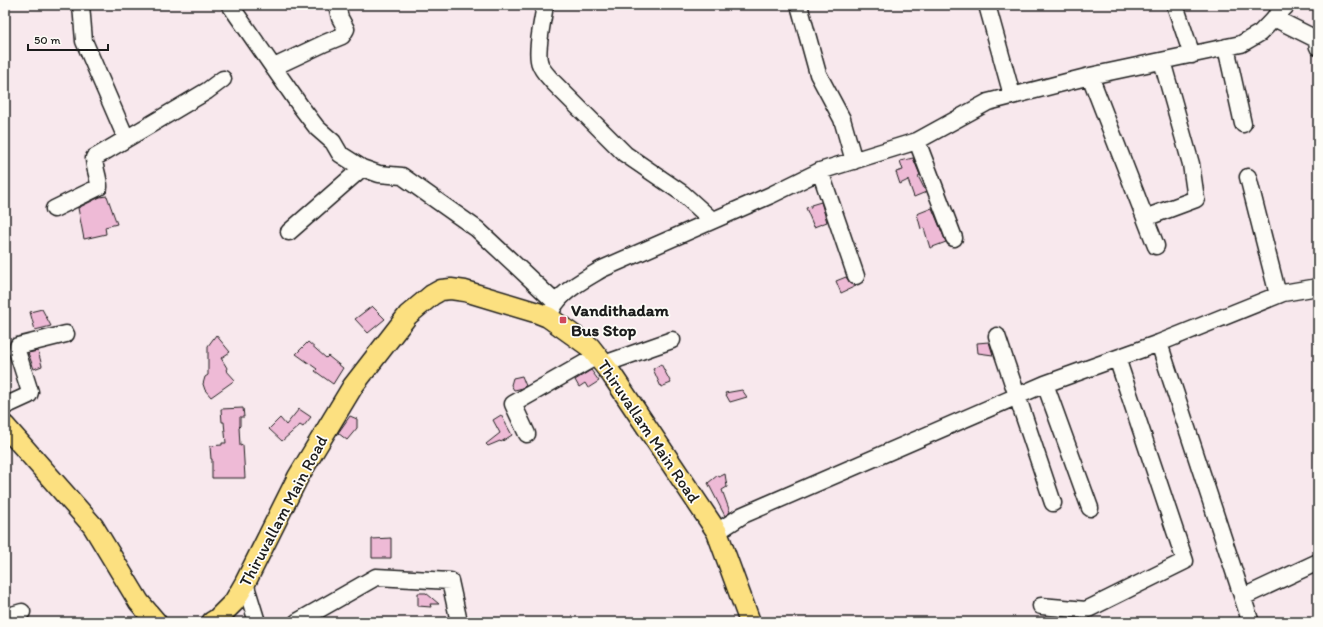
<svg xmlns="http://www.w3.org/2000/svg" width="1323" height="627" font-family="Itim,sans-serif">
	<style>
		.building { fill: #eebad6; stroke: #1c1c1c }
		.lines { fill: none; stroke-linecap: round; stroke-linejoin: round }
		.minor-casing { stroke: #1c1c1c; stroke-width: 19 }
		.major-casing { stroke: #1c1c1c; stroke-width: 23 }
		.minor { stroke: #fdfcf7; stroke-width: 16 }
		.major { stroke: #fce080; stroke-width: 20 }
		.poi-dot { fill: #d1495b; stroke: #fdfcf7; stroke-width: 1.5 }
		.labels { text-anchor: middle; stroke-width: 3.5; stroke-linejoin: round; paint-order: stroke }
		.poi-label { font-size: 17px; font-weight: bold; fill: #1c1c1c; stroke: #fdfcf7; text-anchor: start }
		.street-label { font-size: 17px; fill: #1c1c1c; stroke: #fdfcf7 }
	</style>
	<rect width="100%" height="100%" fill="#f8e8ed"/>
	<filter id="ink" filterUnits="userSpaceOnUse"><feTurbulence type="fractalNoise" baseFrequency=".025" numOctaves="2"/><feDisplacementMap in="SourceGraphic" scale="8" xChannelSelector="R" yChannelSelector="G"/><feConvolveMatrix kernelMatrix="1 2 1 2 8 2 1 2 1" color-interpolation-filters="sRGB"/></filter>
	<g filter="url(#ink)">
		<path class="building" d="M 913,158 L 920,175 L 918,176 L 926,192 L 914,197 L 908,180 L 900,184 L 896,172 L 903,170 L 900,161 Z
			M 107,196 L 117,224 L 105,227 L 106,234 L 84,239 L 78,208 L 100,197 Z
			M 821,202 L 827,222 L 814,227 L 806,208 L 811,207 L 811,205 Z
			M 932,208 L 946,242 L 930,248 L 924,228 L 921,229 L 917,214 Z
			M 846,277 L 850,283 L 856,286 L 841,293 L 836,281 Z
			M 372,306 L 385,319 L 368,333 L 355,319 Z
			M 42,309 L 51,326 L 35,330 L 30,312 Z
			M 216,335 L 230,352 L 221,358 L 227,368 L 226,370 L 235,380 L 211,397 L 205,390 L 203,384 L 205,377 L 208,375 L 208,346 Z
			M 308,342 L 326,358 L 328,356 L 343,368 L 333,384 L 315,371 L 317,369 L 296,354 Z
			M 989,342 L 993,355 L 978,353 L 977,343 Z
			M 38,351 L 42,366 L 34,369 L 28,353 Z
			M 661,364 L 671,383 L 661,387 L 653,369 Z
			M 591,370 L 599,381 L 588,388 L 585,383 L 579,387 L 575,380 Z
			M 522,376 L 526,386 L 519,389 L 514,390 L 511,385 L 513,378 Z
			M 742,390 L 747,397 L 730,402 L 725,393 Z
			M 243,408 L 244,417 L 240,417 L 240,426 L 239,427 L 240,446 L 243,445 L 245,478 L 212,478 L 212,459 L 211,459 L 210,446 L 222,445 L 222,443 L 226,443 L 224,422 L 222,422 L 221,409 Z
			M 299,409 L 311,417 L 303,427 L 300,425 L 282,441 L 269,429 L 280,418 L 286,425 Z
			M 501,415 L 512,435 L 501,442 L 500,441 L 488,446 L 486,444 L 500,433 L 493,420 Z
			M 350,416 L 357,419 L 357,428 L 347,440 L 338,433 Z
			M 725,474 L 727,487 L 722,490 L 730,512 L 725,516 L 708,483 L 718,475 L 719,477 Z
			M 391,538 L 391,558 L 372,558 L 372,539 Z
			M 418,593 L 426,593 L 439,604 L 430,604 L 431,607 L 418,606 Z"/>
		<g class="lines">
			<defs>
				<path id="minor" d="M 81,5 L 84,41 L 126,138
					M 230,5 L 301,107 L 317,128 L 333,142 L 340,154 L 362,168 L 379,174 L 402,176 L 477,229 L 556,303
					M 545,5 C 543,19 535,53 540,64 C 542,71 549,77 553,82 L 625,154 L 682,193 L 712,220
					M 799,5 L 818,74 L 842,119 L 854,161
					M 987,5 L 1012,95
					M 1175,5 L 1192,55
					M 1274,18 L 1316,39 L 1318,47
					M 1226,47 L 1243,124
					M 274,67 L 325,43 L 342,36 L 346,29 L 340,18 L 337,5
					M 1090,76 L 1156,246
					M 917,141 L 954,238
					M 820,171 L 856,276
					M 1248,177 L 1278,295
					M 54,209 L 99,187 C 99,177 94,168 94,158 L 207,91 L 223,79
					M 1145,218 L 1196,199 L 1191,164 L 1162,61
					M 289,232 L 362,168
					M 548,317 C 551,313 553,307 556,303 C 566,289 587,278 602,269 L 771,195 L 820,171 L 917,141 L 988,102 L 1090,76 L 1241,44 L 1260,33 L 1287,5
					M 997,336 L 1053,503
					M 1159,343 L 1250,620 L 1247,622
					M 604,364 L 672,340
					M 1045,384 L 1090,508
					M 5,406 L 29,395 L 30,392 L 17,351 L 18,346 L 66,334
					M 527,434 L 513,404 L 597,356
					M 717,532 L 743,515 L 1045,384 L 1159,343 L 1283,293 L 1318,287
					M 245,583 L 257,622
					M 1243,597 L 1318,562
					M 1041,606 L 1086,610 L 1185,561 L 1117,358
					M 5,617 L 22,612
					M 297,622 L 376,577 L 450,581 L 459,622"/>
				<path id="major" d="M 5,426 L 93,526 L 139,602 L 156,622
					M 212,622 L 217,619 L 234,602 L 245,583 L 298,477 L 353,386 L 408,315 L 432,295 L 441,290 L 451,289 L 465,291 L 538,313 L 548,317 L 590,347 L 612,375 L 717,532 L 750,622"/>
			</defs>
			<use href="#minor" class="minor-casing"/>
			<use href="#major" class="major-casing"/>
			<use href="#minor" class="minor"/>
			<use href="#major" class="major"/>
		</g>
	</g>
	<rect class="poi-dot" x="559" y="316" width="8" height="8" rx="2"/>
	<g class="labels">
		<g class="poi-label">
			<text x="571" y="316">Vandithadam<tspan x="571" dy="20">Bus Stop</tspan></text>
		</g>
		<g class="street-label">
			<text transform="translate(649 431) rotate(56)" y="6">Thiruvallam Main Road</text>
			<text transform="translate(283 511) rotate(-62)" y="6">Thiruvallam Main Road</text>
		</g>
	</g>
	<rect width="1323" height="627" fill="none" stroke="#fdfcf7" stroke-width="20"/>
	<rect x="10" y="10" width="1303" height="607" fill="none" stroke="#1c1c1c" stroke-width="1.5" filter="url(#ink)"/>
	<path d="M28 44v6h80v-6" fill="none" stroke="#1c1c1c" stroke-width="2"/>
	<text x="34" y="44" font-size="12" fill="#1c1c1c" stroke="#fdfcf7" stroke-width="3" paint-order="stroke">50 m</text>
</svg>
